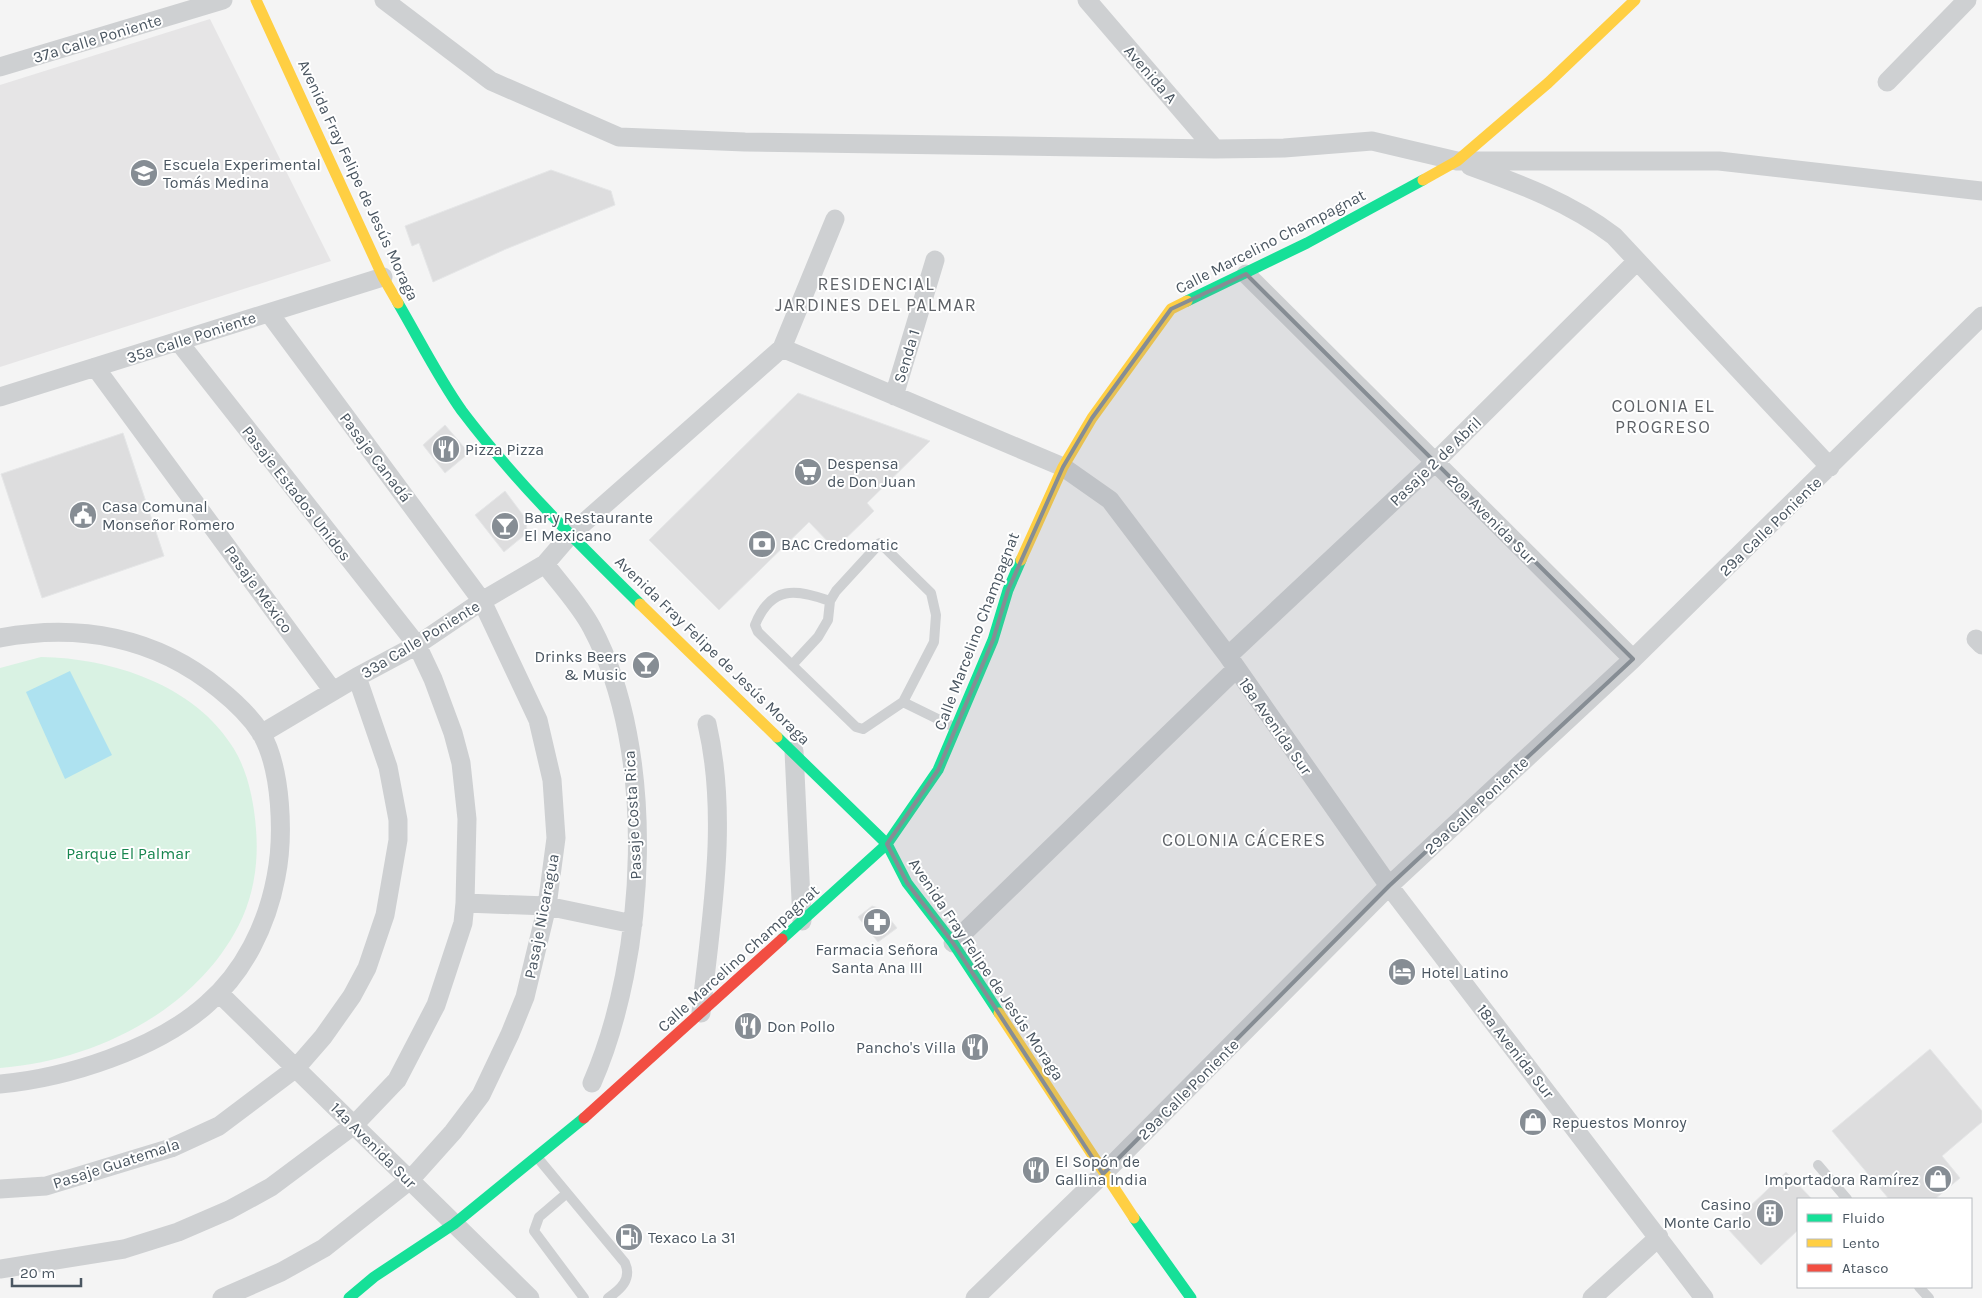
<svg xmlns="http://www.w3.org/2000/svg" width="1982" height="1298" font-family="Karla,sans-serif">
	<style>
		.education { fill: #e6e5e6 }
		.green { fill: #d9f2e3 }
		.water { fill: #aee2f0 }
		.building { fill: #ddddde; stroke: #e5e6e7 }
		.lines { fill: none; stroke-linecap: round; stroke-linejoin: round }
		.lane { stroke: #ced0d2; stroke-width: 10 }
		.street { stroke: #ced0d2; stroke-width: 19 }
		.fast { stroke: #16e098; stroke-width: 11 }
		.slow { stroke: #ffcf43; stroke-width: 11 }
		.jam { stroke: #f24e42; stroke-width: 11 }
		.marked { fill: #868d94; fill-opacity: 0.2; stroke: #868d94; stroke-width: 4; stroke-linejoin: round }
		.labels { text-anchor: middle; stroke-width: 4; stroke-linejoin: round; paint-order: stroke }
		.street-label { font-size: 16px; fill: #4a5661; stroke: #fff }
		.poi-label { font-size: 16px; fill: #4a5661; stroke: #fff; text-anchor: start }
		.park-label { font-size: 16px; fill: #17864f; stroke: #fff }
		.neighbourhood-label { font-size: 18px; letter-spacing: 1px; fill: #5f6368; stroke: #fff }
	</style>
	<rect width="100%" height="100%" fill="#f4f4f4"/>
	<path class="education" d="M 210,19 L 331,261 L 0,367 L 0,85 Z"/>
	<path class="green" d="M 41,657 C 111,658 196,685 234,749 C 248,772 254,802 256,829 C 259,865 253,902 234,934 C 188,1015 90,1061 0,1068 L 0,668 Z"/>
	<path class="water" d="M 70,671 L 112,755 L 65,779 L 26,692 Z"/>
	<path class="building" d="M 551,170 L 611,191 L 615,205 L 506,249 L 433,282 L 419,243 L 412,246 L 405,226 Z
		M 798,393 L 930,441 L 867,503 L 874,511 L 835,549 L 809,522 L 719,610 L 649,540 Z
		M 445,425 L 469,453 L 445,473 L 423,445 Z
		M 123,433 L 164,556 L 42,598 L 1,474 Z
		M 505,491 L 526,519 L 527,533 L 504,552 L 475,515 Z
		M 872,906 L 882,909 L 897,928 L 878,942 L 858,917 Z
		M 1930,1049 L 1982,1111 L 1982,1122 L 1942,1156 L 1960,1178 L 1935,1199 L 1889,1199 L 1832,1131 Z
		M 1786,1172 L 1812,1199 L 1798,1199 L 1798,1230 L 1761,1265 L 1727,1228 Z"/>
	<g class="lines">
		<path class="lane" d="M 792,665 L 818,637 L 828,620 L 830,601 L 836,591 L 880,543 L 931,593 L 936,615 L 934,642 L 903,702 L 863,729 L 856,727 L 758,632 L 755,625 C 771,585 796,589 830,601
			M 903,702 L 956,728
			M 537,1157 L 625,1263 C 632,1279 621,1289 608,1298
			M 1818,1165 L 1847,1199
			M 567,1193 L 539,1217 L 534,1231 L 584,1298
			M 1919,1287 L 1929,1298"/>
		<path class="street" d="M 384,0 L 491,81 L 619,137 L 745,142 L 1215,149 L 1284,148 L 1372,141 L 1457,161 L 1719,161 L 1982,191
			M 1087,0 L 1215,149
			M 0,67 L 223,0
			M 1887,82 L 1967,0
			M 1470,166 C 1520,184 1571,203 1614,236 L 1830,467
			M 1246,274 L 1633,659
			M 782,348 L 835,219
			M 95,367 L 333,691
			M 894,396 L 935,260
			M 0,397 L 383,277
			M 545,564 C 560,584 580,605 592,628 C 658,752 647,957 592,1083
			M 0,638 C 79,623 156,637 219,689 C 234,701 250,716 261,733 C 282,769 284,837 276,877 C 267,925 244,972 207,1004 C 157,1049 67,1078 0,1084
			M 1976,639 L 1982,645
			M 1228,656 L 1435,462 L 1637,261
			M 261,734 L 357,677 L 417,645 L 482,601 L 545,564 L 570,535 L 782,348 L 1063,467 L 1110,500 L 1228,656 L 1389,886 L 1704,1298
			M 794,751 L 802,921
			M 465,903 L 547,906 L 633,924
			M 953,943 L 1236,669
			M 219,993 L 530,1298
			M 701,1013 C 711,919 729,818 707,724
			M 0,1189 L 46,1186 L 171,1148 L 219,1126 L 296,1068 L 323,1037 L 352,996 L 367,968 L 385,915 L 398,840 L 398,820 L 388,767 L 357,677
			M 0,1269 L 124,1249 L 178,1232 L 229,1210 L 271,1187 L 354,1125 L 397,1080 L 436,1005 L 463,923 L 465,903 L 467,819 L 461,763 L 453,733 L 433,679 L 417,645 L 178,341
			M 222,1298 L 281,1272 L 324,1248 L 410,1180 L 453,1132 L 481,1095 L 510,1034 L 525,997 L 547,906 L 556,838 L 552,780 L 538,720 L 482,601 L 269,313
			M 975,1298 L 1103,1174 L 1389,886 L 1633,659 L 1982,316
			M 1592,1298 L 1659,1237"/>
		<path class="fast" d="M 1187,301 L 1307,243 L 1423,180
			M 398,303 C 418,337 439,379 462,411 C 515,481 578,543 640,604
			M 777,737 L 887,844 L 907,883 L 953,943 L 999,1013
			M 782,939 L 887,844 L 938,770 L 993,640 L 1008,590 L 1021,560
			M 1134,1218 L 1191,1298
			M 349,1298 L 374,1277 L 454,1224 L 584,1118"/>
		<path class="slow" d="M 256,0 L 383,277 L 398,303
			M 1423,180 L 1457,161 L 1548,83 L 1635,0
			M 1021,560 L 1063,467 L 1092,418 L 1171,309 L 1187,301
			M 640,604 L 777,737
			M 999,1013 L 1134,1218"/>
		<path class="jam" d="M 584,1118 L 782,939"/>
	</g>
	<path class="marked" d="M 1246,274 L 1633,659 L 1389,886 L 1103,1174 L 953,943 L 907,883 L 887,844 L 938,770 L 993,640 L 1008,590 L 1063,467 L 1092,418 L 1171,309 Z"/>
	<defs>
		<symbol id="school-disc" viewBox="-11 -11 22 22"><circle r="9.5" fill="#868d94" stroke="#fff"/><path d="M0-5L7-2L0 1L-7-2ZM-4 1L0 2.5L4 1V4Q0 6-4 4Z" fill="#fff"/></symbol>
		<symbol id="restaurant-disc" viewBox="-11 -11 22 22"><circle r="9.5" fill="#868d94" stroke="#fff"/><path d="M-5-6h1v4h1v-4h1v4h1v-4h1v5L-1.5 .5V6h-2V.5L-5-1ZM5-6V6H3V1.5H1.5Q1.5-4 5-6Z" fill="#fff"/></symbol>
		<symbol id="supermarket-disc" viewBox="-11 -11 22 22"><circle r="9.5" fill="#868d94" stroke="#fff"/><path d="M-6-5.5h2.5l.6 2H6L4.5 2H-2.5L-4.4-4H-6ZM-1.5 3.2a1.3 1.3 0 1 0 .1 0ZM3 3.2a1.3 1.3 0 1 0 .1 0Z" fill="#fff"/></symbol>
		<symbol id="civic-disc" viewBox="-11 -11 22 22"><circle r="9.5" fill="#868d94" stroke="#fff"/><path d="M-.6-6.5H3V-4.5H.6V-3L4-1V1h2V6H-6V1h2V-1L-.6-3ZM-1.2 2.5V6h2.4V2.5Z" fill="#fff"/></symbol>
		<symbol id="bar-disc" viewBox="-11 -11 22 22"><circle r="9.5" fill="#868d94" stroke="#fff"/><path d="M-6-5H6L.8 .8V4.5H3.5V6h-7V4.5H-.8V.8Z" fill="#fff"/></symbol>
		<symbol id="bank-disc" viewBox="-11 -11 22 22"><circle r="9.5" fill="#868d94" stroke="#fff"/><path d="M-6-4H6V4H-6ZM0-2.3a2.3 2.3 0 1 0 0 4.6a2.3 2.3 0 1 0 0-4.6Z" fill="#fff"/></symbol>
		<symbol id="pharmacy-disc" viewBox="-11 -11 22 22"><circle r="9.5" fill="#868d94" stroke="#fff"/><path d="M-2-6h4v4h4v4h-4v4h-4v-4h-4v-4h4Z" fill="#fff"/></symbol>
		<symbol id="hotel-disc" viewBox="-11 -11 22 22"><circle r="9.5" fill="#868d94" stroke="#fff"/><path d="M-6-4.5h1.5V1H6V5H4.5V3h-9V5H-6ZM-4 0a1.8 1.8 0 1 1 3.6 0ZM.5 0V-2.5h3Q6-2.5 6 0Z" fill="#fff"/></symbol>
		<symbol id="shop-disc" viewBox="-11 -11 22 22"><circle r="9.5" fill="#868d94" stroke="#fff"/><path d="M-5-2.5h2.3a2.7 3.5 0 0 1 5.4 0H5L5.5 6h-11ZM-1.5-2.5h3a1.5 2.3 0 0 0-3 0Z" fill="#fff"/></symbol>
		<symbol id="building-disc" viewBox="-11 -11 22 22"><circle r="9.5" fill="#868d94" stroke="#fff"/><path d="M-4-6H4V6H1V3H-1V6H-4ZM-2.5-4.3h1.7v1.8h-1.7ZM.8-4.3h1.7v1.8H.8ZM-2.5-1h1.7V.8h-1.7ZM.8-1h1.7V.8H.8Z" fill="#fff"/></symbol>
		<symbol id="fuel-disc" viewBox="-11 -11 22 22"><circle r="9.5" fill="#868d94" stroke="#fff"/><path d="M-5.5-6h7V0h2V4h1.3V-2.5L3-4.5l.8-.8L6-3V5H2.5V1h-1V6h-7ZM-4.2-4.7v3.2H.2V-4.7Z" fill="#fff"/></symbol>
	</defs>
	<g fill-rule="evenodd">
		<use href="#school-disc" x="128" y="157" width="32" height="32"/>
		<use href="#restaurant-disc" x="430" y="433" width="32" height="32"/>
		<use href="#supermarket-disc" x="792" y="456" width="32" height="32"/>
		<use href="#civic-disc" x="67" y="499" width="32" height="32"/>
		<use href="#bar-disc" x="489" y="510" width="32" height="32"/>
		<use href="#bank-disc" x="746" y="528" width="32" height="32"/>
		<use href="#bar-disc" x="630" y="649" width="32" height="32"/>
		<use href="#pharmacy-disc" x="861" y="906" width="32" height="32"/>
		<use href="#hotel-disc" x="1386" y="956" width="32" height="32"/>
		<use href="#restaurant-disc" x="732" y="1010" width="32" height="32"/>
		<use href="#restaurant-disc" x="959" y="1031" width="32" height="32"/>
		<use href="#shop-disc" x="1517" y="1106" width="32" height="32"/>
		<use href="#restaurant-disc" x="1020" y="1154" width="32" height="32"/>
		<use href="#shop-disc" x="1922" y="1163" width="32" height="32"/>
		<use href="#building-disc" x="1754" y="1197" width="32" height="32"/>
		<use href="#fuel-disc" x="613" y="1221" width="32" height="32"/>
	</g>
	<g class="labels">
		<g class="street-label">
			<text transform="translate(97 38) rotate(-17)" y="6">37a Calle Poniente</text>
			<text transform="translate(1151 74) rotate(49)" y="6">Avenida A</text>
			<text transform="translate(359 180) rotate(65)" y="6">Avenida Fray Felipe de Jesús Moraga</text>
			<text transform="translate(1270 241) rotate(-27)" y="6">Calle Marcelino Champagnat</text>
			<text transform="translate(191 337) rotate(-18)" y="6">35a Calle Poniente</text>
			<text transform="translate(906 356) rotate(-73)" y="6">Senda 1</text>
			<text transform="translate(376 457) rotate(53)" y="6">Pasaje Canadá</text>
			<text transform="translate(1435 461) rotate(-44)" y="6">Pasaje 2 de Abril</text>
			<text transform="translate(297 493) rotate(52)" y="6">Pasaje Estados Unidos</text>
			<text transform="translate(1492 519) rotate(45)" y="6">20a Avenida Sur</text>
			<text transform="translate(1770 526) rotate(-44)" y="6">29a Calle Poniente</text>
			<text transform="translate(259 589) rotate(54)" y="6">Pasaje México</text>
			<text transform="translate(976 631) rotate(-69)" y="6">Calle Marcelino Champagnat</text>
			<text transform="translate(420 639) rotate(-31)" y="6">33a Calle Poniente</text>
			<text transform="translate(713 650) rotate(44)" y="6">Avenida Fray Felipe de Jesús Moraga</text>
			<text transform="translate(1276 726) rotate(55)" y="6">18a Avenida Sur</text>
			<text transform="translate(1476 805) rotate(-43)" y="6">29a Calle Poniente</text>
			<text transform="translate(632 815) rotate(-93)" y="6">Pasaje Costa Rica</text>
			<text transform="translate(541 916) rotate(-79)" y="6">Pasaje Nicaragua</text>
			<text transform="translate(738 958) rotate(-42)" y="6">Calle Marcelino Champagnat</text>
			<text transform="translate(987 969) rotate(56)" y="6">Avenida Fray Felipe de Jesús Moraga</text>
			<text transform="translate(1516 1051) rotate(52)" y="6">18a Avenida Sur</text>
			<text transform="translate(1188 1089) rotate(-45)" y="6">29a Calle Poniente</text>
			<text transform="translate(374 1145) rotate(45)" y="6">14a Avenida Sur</text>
			<text transform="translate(116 1163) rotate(-18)" y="6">Pasaje Guatemala</text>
		</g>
		<g class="poi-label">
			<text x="163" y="170">Escuela Experimental<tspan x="163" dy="18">Tomás Medina</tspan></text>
			<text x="465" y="455">Pizza Pizza</text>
			<text x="827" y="469">Despensa<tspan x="827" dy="18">de Don Juan</tspan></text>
			<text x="102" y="512">Casa Comunal<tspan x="102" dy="18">Monseñor Romero</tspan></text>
			<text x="524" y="523">Bar y Restaurante<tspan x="524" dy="18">El Mexicano</tspan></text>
			<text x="781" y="550">BAC Credomatic</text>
			<text x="627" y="662" text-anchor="end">Drinks Beers<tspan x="627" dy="18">&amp; Music</tspan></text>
			<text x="877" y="955" text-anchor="middle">Farmacia Señora<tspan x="877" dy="18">Santa Ana III</tspan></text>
			<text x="1421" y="978">Hotel Latino</text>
			<text x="767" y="1032">Don Pollo</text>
			<text x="956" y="1053" text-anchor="end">Pancho's Villa</text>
			<text x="1552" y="1128">Repuestos Monroy</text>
			<text x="1055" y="1167">El Sopón de<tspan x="1055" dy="18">Gallina India</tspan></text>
			<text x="1919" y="1185" text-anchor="end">Importadora Ramírez</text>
			<text x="1751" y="1210" text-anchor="end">Casino<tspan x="1751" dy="18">Monte Carlo</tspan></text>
			<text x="648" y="1243">Texaco La 31</text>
		</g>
		<g class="park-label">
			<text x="128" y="859">Parque El Palmar</text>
		</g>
		<g class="neighbourhood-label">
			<text x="876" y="290">RESIDENCIAL<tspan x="876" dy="21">JARDINES DEL PALMAR</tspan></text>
			<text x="1663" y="412">COLONIA EL<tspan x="1663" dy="21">PROGRESO</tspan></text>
			<text x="1244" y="846">COLONIA CÁCERES</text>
		</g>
	</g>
	<rect x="1797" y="1198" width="175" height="90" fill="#ffffff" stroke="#b7bbc0"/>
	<rect x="1807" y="1214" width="25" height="8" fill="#16e098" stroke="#b7bbc0"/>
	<text x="1842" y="1223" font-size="15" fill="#4a5661">Fluido</text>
	<rect x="1807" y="1239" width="25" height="8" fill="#ffcf43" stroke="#b7bbc0"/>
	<text x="1842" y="1248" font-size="15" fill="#4a5661">Lento</text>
	<rect x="1807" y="1264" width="25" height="8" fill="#f24e42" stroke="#b7bbc0"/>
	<text x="1842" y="1273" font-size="15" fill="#4a5661">Atasco</text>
	<path d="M12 1278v8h69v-8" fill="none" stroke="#4a5661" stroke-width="2.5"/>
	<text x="20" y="1278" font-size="15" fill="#4a5661" stroke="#ffffff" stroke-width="4" paint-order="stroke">20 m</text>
</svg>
